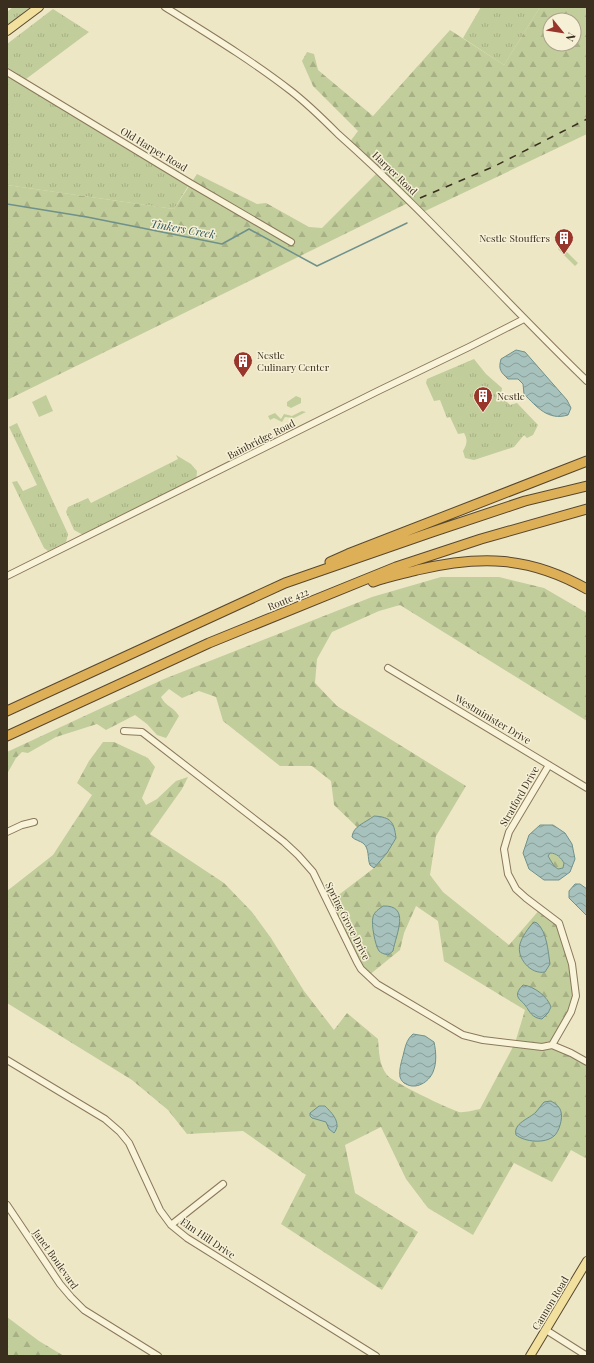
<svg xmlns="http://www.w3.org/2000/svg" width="594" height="1363" font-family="'Playfair Display',serif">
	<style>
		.grass { fill: url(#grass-tufts) }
		.forest { fill: url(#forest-firs); fill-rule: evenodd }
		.green { fill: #c1cd9a }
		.water { fill: url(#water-waves); stroke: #6e918c; fill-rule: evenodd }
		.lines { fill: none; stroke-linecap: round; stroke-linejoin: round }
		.stream { stroke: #6e918c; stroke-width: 1.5 }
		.minor-casing { stroke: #8a795c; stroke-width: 8 }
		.major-casing { stroke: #584730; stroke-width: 10 }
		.highway-casing { stroke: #584730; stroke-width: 11 }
		.minor { stroke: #f9f3d9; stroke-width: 6 }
		.major { stroke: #f1e09e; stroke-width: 8 }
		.highway { stroke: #ddb058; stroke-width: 9 }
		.rail { stroke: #3a2f1f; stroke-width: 1.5; stroke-dasharray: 7 7; stroke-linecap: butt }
		.labels { text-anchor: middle; stroke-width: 3; stroke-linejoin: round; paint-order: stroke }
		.street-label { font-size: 10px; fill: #3a2f1f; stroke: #f6f0d6 }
		.poi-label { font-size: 10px; fill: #3a2f1f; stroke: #f6f0d6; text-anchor: start }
		.water-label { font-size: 11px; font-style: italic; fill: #2f585a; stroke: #f6f0d6 }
	</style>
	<defs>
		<pattern id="grass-tufts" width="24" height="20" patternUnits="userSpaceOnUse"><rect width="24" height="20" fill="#c1cd9a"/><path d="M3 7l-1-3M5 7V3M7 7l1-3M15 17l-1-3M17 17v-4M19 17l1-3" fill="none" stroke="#a7b084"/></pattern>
		<pattern id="forest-firs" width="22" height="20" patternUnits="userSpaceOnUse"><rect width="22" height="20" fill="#c1cd9a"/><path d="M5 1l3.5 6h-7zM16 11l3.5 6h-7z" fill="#a7b084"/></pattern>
		<pattern id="water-waves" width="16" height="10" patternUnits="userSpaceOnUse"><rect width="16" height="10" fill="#a7c2bd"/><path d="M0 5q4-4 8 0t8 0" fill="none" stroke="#899e99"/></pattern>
	</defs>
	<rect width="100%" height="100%" fill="#eee7c6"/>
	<path class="grass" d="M 13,7 L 30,7 L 7,26 L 7,12 Z
		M 481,7 L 540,7 L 504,65 L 463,38 Z
		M 53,9 L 89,32 L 26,79 L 7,67 L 7,44 Z
		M 7,72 L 190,183 L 174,209 L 7,185 Z
		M 474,359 L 486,374 L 502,388 L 501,396 L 510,405 L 517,403 L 538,425 L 533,435 L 527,438 L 524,435 L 514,447 L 474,460 L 465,458 L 463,451 C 467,444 468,440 464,433 L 458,434 L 450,417 L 447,418 L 440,400 L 434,401 L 426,383 L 427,379 Z
		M 17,423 L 68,534 L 66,542 L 48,551 L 44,548 L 12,482 L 17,481 L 23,491 L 37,485 L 9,427 Z
		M 176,455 L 191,464 L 197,471 L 196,482 L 87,537 L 74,530 L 66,512 L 68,507 L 88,498 L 91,503 L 178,459 Z"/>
	<path class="forest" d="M 540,7 L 587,7 L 587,134 L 421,213 L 410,202 L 7,400 L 7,185 L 174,209 L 197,174 L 257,204 L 266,203 L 309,227 L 322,228 L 379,171 L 349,143 L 358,131 L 313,86 L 302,61 L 307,52 L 314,54 L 318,70 L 373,116 L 450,30 L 504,65 ZM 550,20 L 574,20 L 574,44 L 550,44 Z
		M 441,577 L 499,577 L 544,588 L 587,613 L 587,721 L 400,605 L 379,611 L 332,632 L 317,659 L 315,683 L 337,706 L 466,786 L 436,836 L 430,875 L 443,892 L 509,945 L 541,908 L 559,923 L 564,941 L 576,996 L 552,1045 L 587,1062 L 587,1159 L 571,1150 L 552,1182 L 514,1163 L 473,1235 L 428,1208 L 406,1179 L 381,1127 L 345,1145 L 355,1193 L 418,1232 L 382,1290 L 281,1224 L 306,1175 L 243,1131 L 187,1134 L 168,1110 L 132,1080 L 7,1003 L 7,891 L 53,855 L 92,795 L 77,783 L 89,761 L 103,742 L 114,742 L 148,758 L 155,767 L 142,798 L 146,805 L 157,799 L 176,781 L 188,777 L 182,789 L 150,834 L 224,883 L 252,912 L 271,938 L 304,991 L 334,1030 L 347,1013 L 378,1039 C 379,1051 379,1065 387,1075 C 394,1083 447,1108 459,1112 C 464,1113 474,1110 480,1109 L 515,1043 L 525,1010 L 444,961 L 438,921 L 416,906 L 404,933 L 400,950 L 368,976 L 328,903 L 374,868 L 374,816 L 366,822 L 357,827 L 334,805 L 331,781 L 312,766 L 280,766 L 223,721 L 216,697 L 199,691 L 182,698 L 169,689 L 161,697 C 166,707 173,706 179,716 L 166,738 L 157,735 L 147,724 L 135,715 L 106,730 L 97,724 L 56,737 L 28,753 L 22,752 L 16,758 L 7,774 L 7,752 L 164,679 L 372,597 ZM 395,938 L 393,951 L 388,955 L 382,953 L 378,950 ZM 523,985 C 534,991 547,995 551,1007 L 527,1009 C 522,998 513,998 523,985 Z
		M 550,853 C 557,853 561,858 564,863 L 563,868 L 558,869 L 554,866 L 548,856 Z
		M 7,1317 L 39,1341 L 64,1356 L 7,1356 Z"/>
	<path class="green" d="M 561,246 L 578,263 L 575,266 L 558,249 Z
		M 469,361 L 475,365 L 476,368 L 475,371 L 462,372 L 464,364 Z
		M 46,395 L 53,411 L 39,417 L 32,402 Z
		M 296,396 L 301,398 L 301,403 L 291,408 L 287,406 L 287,402 Z
		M 302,411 L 306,412 L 294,418 L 285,417 L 282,422 L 274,418 L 270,420 L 268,416 L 275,413 L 281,419 L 284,414 L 292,416 Z"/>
	<path class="water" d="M 516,350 L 525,352 L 567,400 L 571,408 L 568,415 C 548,421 537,407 524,394 L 523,384 L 518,379 L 508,379 C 501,372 498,370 501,359 Z
		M 374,816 C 391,817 394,822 396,838 L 387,853 L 374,868 L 370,865 C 367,858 370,849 363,843 C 360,841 355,840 352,837 C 353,826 365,823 374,816 Z
		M 540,825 L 553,825 L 565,833 L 572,844 L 575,859 L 570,872 L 559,880 L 544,880 L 529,869 L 523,853 L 529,835 ZM 550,853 C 557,853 561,858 564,863 L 563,868 L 558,869 L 554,866 L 548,856 Z
		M 575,884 L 580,884 L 587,889 L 587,916 L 569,898 L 569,891 Z
		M 383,906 C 411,905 396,934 393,951 L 388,955 C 384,954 381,953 379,951 C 375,945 371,924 373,917 C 374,912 379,909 383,906 Z
		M 534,922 L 537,923 C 547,932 548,951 550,964 L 545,972 C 531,975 516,958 520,944 C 522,937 528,928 534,922 Z
		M 523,985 C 534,986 548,997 551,1007 L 548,1013 L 542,1019 C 532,1018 530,1012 525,1005 C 523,1002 519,1000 518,997 C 516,993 520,988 523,985 Z
		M 413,1034 L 425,1036 L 434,1042 C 436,1051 437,1063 433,1072 C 429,1082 416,1090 406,1084 C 403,1083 401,1080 400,1077 C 399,1070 401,1063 403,1056 C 405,1048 406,1040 413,1034 Z
		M 551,1101 C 556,1104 560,1107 561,1112 C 563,1118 559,1132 554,1136 C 545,1144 525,1142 516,1135 C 513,1123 529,1119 536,1112 C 539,1109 541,1105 544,1102 Z
		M 319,1106 L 325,1106 C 332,1113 342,1123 334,1133 L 329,1129 L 326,1122 L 312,1118 L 310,1116 L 310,1113 Z"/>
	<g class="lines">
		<path class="stream" d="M 7,204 L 87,217 L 222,244 L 249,229 L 317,266 L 407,223"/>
		<defs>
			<path id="minor" d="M 165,7 C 208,34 251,60 291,91 C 308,104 323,119 338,134 C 426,212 503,300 587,381
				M 7,72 L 190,183 L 291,242
				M 7,576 L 378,391 L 469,347 L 524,319
				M 388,668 L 587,788
				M 124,731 L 142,732 L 284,842 L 298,855 L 313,872 L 357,962 L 361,969 L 377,984 L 463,1035 L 483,1040 L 542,1047 L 552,1045 L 571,1053 L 587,1062
				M 549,765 L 509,832 L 504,849 L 508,874 L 516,889 L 526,898 L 559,923 L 572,964 L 576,996 L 571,1012 L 552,1045
				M 7,832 L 22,825 L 34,822
				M 7,1060 L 105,1119 L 120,1132 L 129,1143 L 160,1210 L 171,1225 L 187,1238 L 376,1356
				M 7,1205 L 60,1284 L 71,1297 L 84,1310 L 158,1356
				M 171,1225 L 223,1184
				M 546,1330 L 587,1356"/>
			<path id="major" d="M 7,31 L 39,7
				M 530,1356 L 587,1261"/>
			<path id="highway" d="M 330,562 L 348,554 L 587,461
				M 373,582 C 387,577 402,574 417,570 C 480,555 529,556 587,589
				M 7,711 L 285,583 L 432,532 L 525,501 L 587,486
				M 7,736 L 209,643 L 396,567 L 481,539 L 587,509"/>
		</defs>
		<use href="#minor" class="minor-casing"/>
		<use href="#major" class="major-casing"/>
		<use href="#highway" class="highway-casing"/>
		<use href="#minor" class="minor"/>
		<use href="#major" class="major"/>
		<use href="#highway" class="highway"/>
		<path class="rail" d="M 420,198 L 495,166 L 587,119"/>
	</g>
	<defs>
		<symbol id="building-pin" viewBox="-11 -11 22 30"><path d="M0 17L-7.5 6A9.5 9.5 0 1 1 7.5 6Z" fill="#99362c" stroke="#f6f0d6"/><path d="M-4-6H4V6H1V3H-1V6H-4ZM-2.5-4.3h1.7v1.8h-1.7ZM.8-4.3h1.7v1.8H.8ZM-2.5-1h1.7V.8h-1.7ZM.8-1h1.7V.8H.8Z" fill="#fff"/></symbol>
	</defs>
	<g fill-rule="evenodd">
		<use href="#building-pin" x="553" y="227" width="22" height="30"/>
		<use href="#building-pin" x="232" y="350" width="22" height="30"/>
		<use href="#building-pin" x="472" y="385" width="22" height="30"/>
	</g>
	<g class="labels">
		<g class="street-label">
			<text transform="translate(154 149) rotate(31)" y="4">Old Harper Road</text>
			<text transform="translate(395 173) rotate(44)" y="4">Harper Road</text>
			<text transform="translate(261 439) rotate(-27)" y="4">Bainbridge Road</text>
			<text transform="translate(288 599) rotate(-22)" y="4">Route 422</text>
			<text transform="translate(493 719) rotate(31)" y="4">Westminister Drive</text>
			<text transform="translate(519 796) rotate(-60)" y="4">Stratford Drive</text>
			<text transform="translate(348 921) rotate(63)" y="4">Spring Grove Drive</text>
			<text transform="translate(208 1238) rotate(34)" y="4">Elm Hill Drive</text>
			<text transform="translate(56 1259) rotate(55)" y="4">Janet Boulevard</text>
			<text transform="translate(550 1303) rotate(-59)" y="4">Cannon Road</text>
		</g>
		<g class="poi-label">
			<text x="550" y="242" text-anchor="end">Nestle Stouffers</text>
			<text x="257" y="359">Nestle<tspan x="257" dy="12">Culinary Center</tspan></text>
			<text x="497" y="400">Nestle</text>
		</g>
		<g class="water-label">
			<text transform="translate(183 229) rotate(10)" y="4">Tinkers Creek</text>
		</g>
	</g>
	<rect width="594" height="1363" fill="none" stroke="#3a2f1f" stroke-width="16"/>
	<g transform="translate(562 32) rotate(120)"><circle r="19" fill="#f6f0d6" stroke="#aba38d"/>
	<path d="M0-3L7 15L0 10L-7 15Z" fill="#99362c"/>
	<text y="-6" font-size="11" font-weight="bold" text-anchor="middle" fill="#3a2f1f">N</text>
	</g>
</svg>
